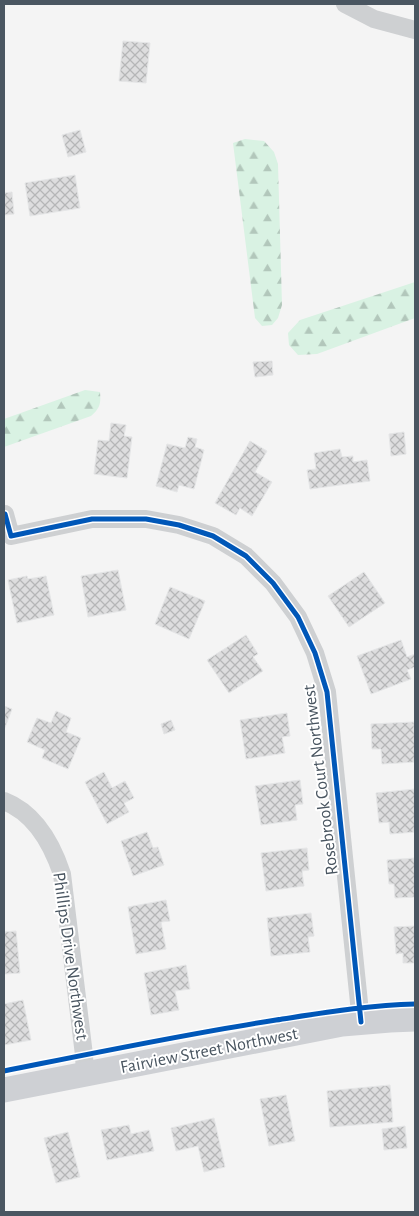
<svg xmlns="http://www.w3.org/2000/svg" width="419" height="1216" font-family="'Alegreya Sans',sans-serif">
	<style>
		.forest { fill: url(#forest-firs) }
		.building { fill: url(#building-cross-hatch); stroke: #e5e6e7 }
		.lines { fill: none; stroke-linecap: round; stroke-linejoin: round }
		.street { stroke: #ced0d2; stroke-width: 18 }
		.secondary { stroke: #ced0d4; stroke-width: 25 }
		.cycleway-casing { stroke: #fff; stroke-width: 8 }
		.cycleway { stroke: #0057b8; stroke-width: 5 }
		.labels { text-anchor: middle; stroke-width: 4; stroke-linejoin: round; paint-order: stroke }
		.street-label { font-size: 18px; fill: #4a5661; stroke: #fff }
	</style>
	<defs>
		<pattern id="forest-firs" width="22" height="20" patternUnits="userSpaceOnUse" patternTransform="scale(1.25)"><rect width="22" height="20" fill="#d9f2e3"/><path d="M5 1l3.5 6h-7zM16 11l3.5 6h-7z" fill="#b2c7bb"/></pattern>
		<pattern id="building-cross-hatch" width="8" height="8" patternUnits="userSpaceOnUse" patternTransform="scale(1.25)"><rect width="8" height="8" fill="#ddddde"/><path d="M0 0l8 8M0 8l8-8" fill="none" stroke="#b5b6b7"/></pattern>
	</defs>
	<rect width="100%" height="100%" fill="#f4f4f4"/>
	<path class="forest" d="M 245,139 L 264,141 L 274,152 L 278,164 L 282,305 L 278,318 L 272,325 L 262,326 L 255,318 L 233,143 Z
		M 415,282 L 415,318 L 317,354 L 298,355 L 289,345 L 288,333 L 300,320 Z
		M 85,390 L 100,392 C 101,404 100,408 91,416 L 4,447 L 4,419 Z"/>
	<path class="building" d="M 123,41 L 150,43 L 146,83 L 119,81 Z
		M 80,130 L 86,152 L 68,157 L 62,135 Z
		M 75,175 L 80,208 L 30,216 L 25,183 Z
		M 12,192 L 14,214 L 4,215 L 4,193 Z
		M 272,361 L 273,375 L 255,377 L 253,362 Z
		M 111,423 L 126,425 L 124,436 L 132,437 L 127,478 L 94,474 L 98,440 L 109,441 Z
		M 404,432 L 406,454 L 391,456 L 389,434 Z
		M 188,437 L 197,439 L 195,447 L 204,450 L 194,489 L 179,485 L 177,492 L 156,486 L 167,444 L 185,448 Z
		M 250,441 L 267,451 L 255,472 L 272,482 L 252,516 L 240,508 L 236,515 L 215,503 Z
		M 340,449 L 342,457 L 353,456 L 353,462 L 367,460 L 370,481 L 310,489 L 307,470 L 316,469 L 314,453 Z
		M 118,570 L 126,610 L 88,617 L 81,576 Z
		M 364,572 L 385,603 L 349,627 L 328,596 Z
		M 27,576 L 28,579 L 46,576 L 54,615 L 17,623 L 8,580 Z
		M 170,587 L 205,601 L 189,639 L 155,624 Z
		M 246,635 L 258,654 L 253,657 L 263,671 L 229,693 L 207,660 Z
		M 401,640 L 407,657 L 415,654 L 415,667 L 407,670 L 411,679 L 371,694 L 357,656 Z
		M 4,706 L 12,709 L 4,730 Z
		M 56,711 L 71,718 L 66,732 L 81,738 L 68,769 L 42,758 L 45,750 L 27,742 L 37,718 L 51,723 Z
		M 287,713 L 290,736 L 282,737 L 285,753 L 246,759 L 240,720 Z
		M 171,720 L 175,730 L 164,734 L 161,724 Z
		M 414,722 L 415,762 L 382,764 L 381,749 L 372,749 L 371,724 Z
		M 104,772 L 112,788 L 125,781 L 134,798 L 124,803 L 129,812 L 107,824 L 85,782 Z
		M 300,780 L 303,804 L 295,805 L 297,820 L 261,825 L 255,786 Z
		M 415,789 L 415,832 L 390,834 L 389,822 L 379,823 L 376,793 Z
		M 147,832 L 153,848 L 158,847 L 164,865 L 133,876 L 121,841 Z
		M 307,848 L 309,870 L 302,871 L 304,886 L 266,891 L 261,853 Z
		M 415,858 L 415,897 L 395,898 L 394,884 L 389,884 L 387,860 Z
		M 166,900 L 170,921 L 161,922 L 166,949 L 136,954 L 128,907 Z
		M 311,913 L 314,936 L 308,937 L 310,952 L 271,956 L 267,918 Z
		M 415,926 L 415,963 L 403,963 L 403,953 L 396,954 L 394,927 Z
		M 16,931 L 20,973 L 4,974 L 4,932 Z
		M 186,965 L 190,989 L 175,991 L 179,1010 L 151,1015 L 144,973 Z
		M 23,1000 L 31,1040 L 4,1045 L 4,1004 Z
		M 390,1085 L 393,1122 L 330,1127 L 327,1091 Z
		M 286,1095 L 295,1141 L 269,1146 L 260,1099 Z
		M 214,1118 L 225,1167 L 204,1172 L 198,1146 L 176,1151 L 171,1128 Z
		M 129,1125 L 131,1134 L 149,1130 L 154,1151 L 107,1160 L 101,1130 Z
		M 405,1126 L 407,1148 L 384,1150 L 382,1129 Z
		M 68,1132 L 80,1177 L 56,1183 L 44,1138 Z"/>
	<g class="lines">
		<path class="street" d="M 345,4 L 374,19 L 415,30
			M 5,514 L 11,536 L 92,519 L 146,519 L 179,525 L 213,536 L 246,556 L 273,583 L 298,617 L 315,653 L 327,692 L 361,1022
			M 4,801 C 35,813 52,844 62,874 L 84,1055 L 85,1075"/>
		<path class="secondary" d="M 4,1090 L 342,1024 L 390,1020 L 415,1019"/>
		<defs>
			<path id="cycleway" d="M 5,514 L 11,536 L 92,519 L 146,519 L 179,525 L 213,536 L 246,556 L 273,583 L 298,617 L 315,653 L 327,692 L 361,1022
				M 4,1071 C 94,1053 185,1034 276,1020 C 322,1013 369,1005 415,1004"/>
		</defs>
		<use href="#cycleway" class="cycleway-casing"/>
		<use href="#cycleway" class="cycleway"/>
	</g>
	<g class="labels">
		<g class="street-label">
			<text transform="translate(320 780) rotate(-97)" y="6">Rosebrook Court Northwest</text>
			<text transform="translate(71 956) rotate(82)" y="6">Phillips Drive Northwest</text>
			<text transform="translate(209 1050) rotate(-11)" y="6">Fairview Street Northwest</text>
		</g>
	</g>
	<rect width="419" height="1216" fill="none" stroke="#4a5661" stroke-width="10"/>
</svg>
